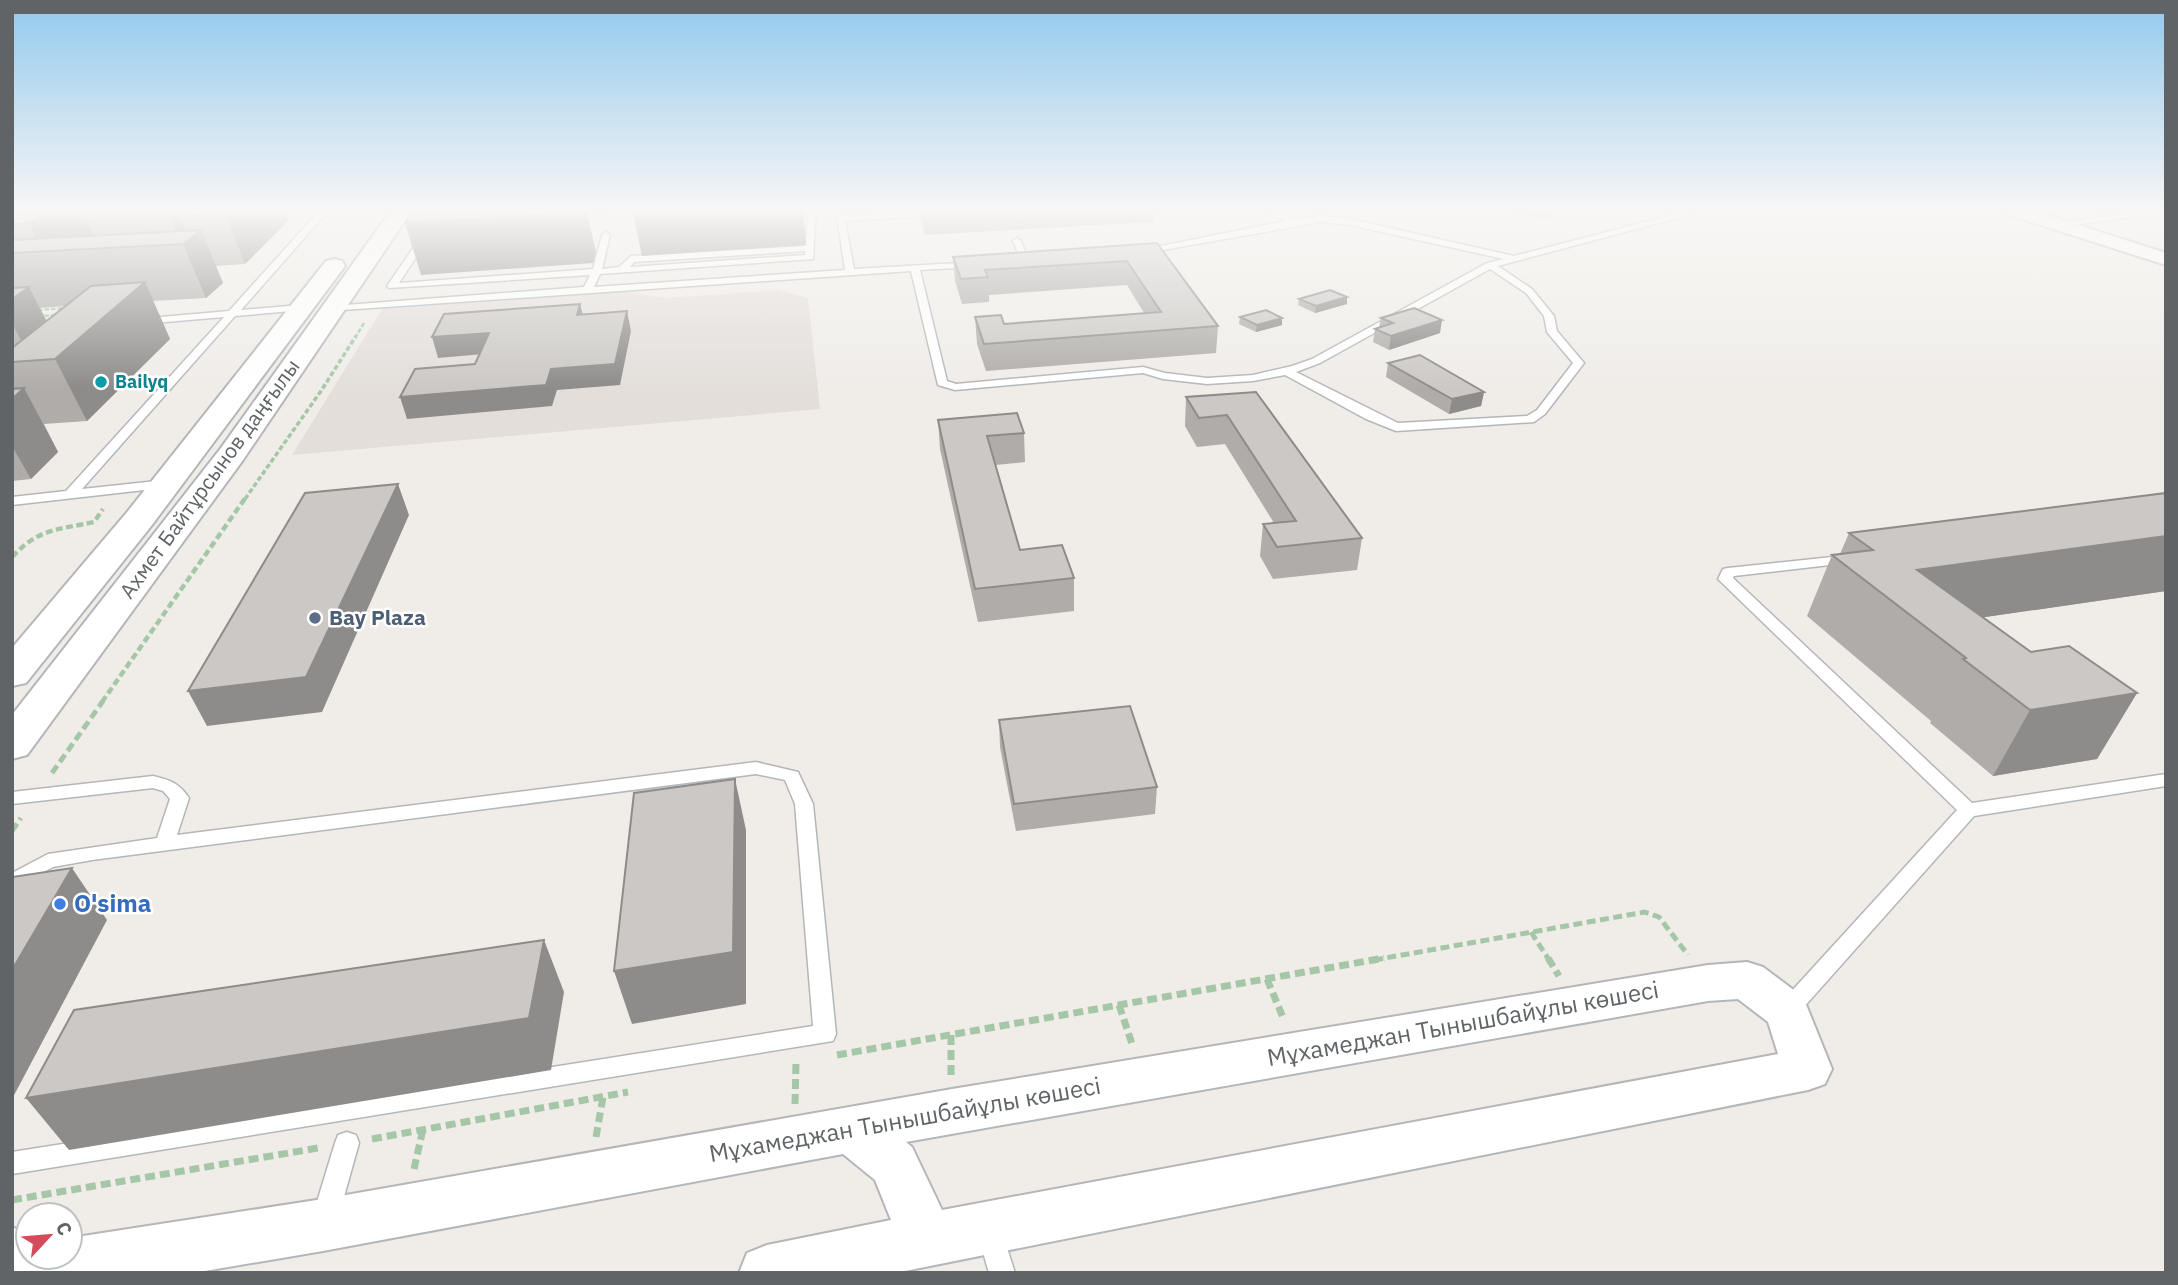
<svg xmlns="http://www.w3.org/2000/svg" width="2178" height="1285" font-family="'IBM Plex Sans',sans-serif">
	<style>
		.education { fill: #e3deda }
		.lines { fill: none; stroke-linecap: round; stroke-linejoin: round }
		.service-casing { stroke: #b4b6b9; stroke-width: 3 }
		.minor-casing { stroke: #b4b6b9; stroke-width: 4 }
		.tertiary-casing { stroke: #b4b6b9; stroke-width: 4 }
		.path-far4 { stroke: #a5c7a8; stroke-width: 2.5; stroke-dasharray: 4.5 2; stroke-linecap: butt }
		.path-far3 { stroke: #a5c7a8; stroke-width: 3.5; stroke-dasharray: 5 2.5; stroke-linecap: butt }
		.path-far2 { stroke: #a5c7a8; stroke-width: 4.5; stroke-dasharray: 7 3.5; stroke-linecap: butt }
		.path-far1 { stroke: #a5c7a8; stroke-width: 5; stroke-dasharray: 9 4.5; stroke-linecap: butt }
		.path { stroke: #a5c7a8; stroke-width: 7; stroke-dasharray: 10 5; stroke-linecap: butt }
		.service { fill: #fff; fill-rule: evenodd }
		.minor { fill: #fff; fill-rule: evenodd }
		.tertiary { fill: #fff; fill-rule: evenodd }
		.wall { fill: #afaca9; fill-rule: evenodd }
		.shaded-wall { fill: #8e8c8a }
		.building { fill: #cbc8c5; stroke: #8e8c8a; stroke-width: 2 }
		.culture-dot { fill: #0f9aa8; stroke: #fff; stroke-width: 2.5 }
		.service-dot { fill: #5c6f8a; stroke: #fff; stroke-width: 2.5 }
		.shop-dot { fill: #3f7fe0; stroke: #fff; stroke-width: 2.5 }
		.labels { text-anchor: middle; stroke-width: 5; stroke-linejoin: round; paint-order: stroke }
		.far-culture-label { font-size: 18px; font-weight: bold; fill: #0d838f; stroke: #fff; text-anchor: start }
		.street-label { font-size: 21px; fill: #606467; stroke: #fff }
		.service-label { font-size: 21px; font-weight: bold; fill: #4e5e75; stroke: #fff; text-anchor: start }
		.near-shop-label { font-size: 24px; font-weight: bold; fill: #366cbe; stroke: #fff; text-anchor: start }
		.near-street-label { font-size: 24px; fill: #606467; stroke: #fff }
	</style>
	<rect width="100%" height="100%" fill="#f0ede9"/>
	<path class="education" d="M 777,290 L 808,298 L 820,409 L 292,455 L 382,309 L 620,291 L 666,298 Z"/>
	<g class="lines">
		<defs>
			<path id="service" d="M 321,209 L 330,209 L 241,310 L 300,305 L 304,306 L 304,310 L 235,316 L 82,489 L 166,480 L 173,484 L 171,487 L 12,505 L 12,497 L 66,491 L 224,317 L 142,324 L 137,321 L 138,319 L 229,311 Z
				M 440,209 L 448,209 L 399,283 L 593,269 L 602,235 L 606,232 L 610,235 L 602,269 L 619,267 L 631,256 L 806,246 L 808,209 L 816,209 L 813,259 L 600,274 L 594,287 L 845,270 L 836,210 L 842,210 L 844,216 L 914,212 L 914,216 L 911,217 L 845,221 L 854,269 L 977,262 L 977,266 L 974,267 L 920,270 L 947,381 L 956,384 L 1143,367 L 1165,373 L 1207,378 L 1253,375 L 1292,366 L 1312,359 L 1487,263 L 1504,259 L 1350,225 L 1321,222 L 1140,254 L 1135,251 L 1286,221 L 1259,209 L 1271,209 L 1296,219 L 1321,216 L 1350,219 L 1514,256 L 1695,209 L 1711,209 L 1498,266 L 1532,289 L 1554,316 L 1557,331 L 1584,363 L 1545,414 L 1534,422 L 1396,431 L 1366,419 L 1285,375 L 1253,381 L 1207,384 L 1163,379 L 1143,373 L 955,390 L 938,385 L 911,271 L 328,311 L 328,307 L 332,306 L 584,287 L 590,275 L 389,288 L 387,286 ZM 805,251 L 805,255 L 630,267 L 634,262 ZM 1490,269 L 1526,293 L 1544,316 L 1547,332 L 1573,363 L 1537,410 L 1527,416 L 1398,423 L 1296,372 L 1320,363 Z
				M 2123,209 L 2131,209 L 2128,218 L 2057,227 L 2053,224 L 2121,214 Z
				M 1017,238 L 1021,241 L 1029,262 L 1021,260 L 1013,241 Z
				M 1851,555 L 1856,556 L 1858,559 L 1856,562 L 1734,576 L 1733,578 L 1972,803 L 2166,774 L 2166,786 L 1974,816 L 1795,1017 L 1787,1020 L 1779,1017 L 1776,1011 L 1779,1005 L 1957,810 L 1718,579 L 1723,569 L 1728,568 Z
				M 756,762 L 798,772 L 813,804 L 836,1034 L 833,1041 L 12,1174 L 12,1152 L 813,1026 L 795,804 L 785,780 L 756,774 L 92,860 L 53,867 L 12,889 L 12,873 L 48,854 L 157,838 L 170,799 L 163,791 L 153,788 L 12,804 L 12,792 L 153,776 C 170,780 179,783 189,798 L 177,835 Z
				M 347,1132 L 356,1135 L 359,1143 L 338,1218 L 334,1227 L 325,1230 L 316,1227 L 312,1218 L 335,1143 L 338,1135 Z
				M 991,1222 L 1000,1226 L 1015,1273 L 989,1273 L 978,1235 L 982,1226 Z"/>
			<path id="minor" d="M 2001,209 L 2028,209 L 2166,253 L 2166,265 L 2003,213 Z
				M 1747,962 L 1763,967 L 1803,997 L 1832,1069 L 1825,1084 L 1808,1090 L 895,1273 L 739,1273 L 747,1253 L 767,1245 L 891,1220 L 875,1180 L 843,1154 L 323,1251 L 193,1273 L 12,1273 L 12,1250 L 28,1244 L 28,1257 L 70,1257 L 70,1238 L 323,1199 L 952,1089 L 1708,965 ZM 1738,999 L 1768,1022 L 1778,1054 L 942,1210 L 912,1147 L 906,1142 L 1708,1001 Z"/>
			<path id="tertiary" d="M 392,209 L 413,209 L 243,460 L 27,755 L 12,759 L 12,715 L 221,448 Z
				M 334,259 L 342,261 L 345,266 L 152,525 L 26,683 L 12,686 L 12,648 L 128,511 L 326,261 Z
				M 12,1227 L 28,1234 L 28,1257 L 61,1257 L 66,1273 L 12,1273 Z"/>
		</defs>
		<use href="#service" class="service-casing"/>
		<use href="#minor" class="minor-casing"/>
		<use href="#tertiary" class="tertiary-casing"/>
		<path class="path-far4" d="M 38,310 L 67,308
			M 38,316 L 57,315
			M 355,338 L 364,323"/>
		<path class="path-far3" d="M 245,499 L 321,391 L 356,336"/>
		<path class="path-far2" d="M 12,557 C 39,528 57,530 94,522 L 103,509
			M 102,702 L 246,497"/>
		<path class="path-far1" d="M 52,773 L 103,701
			M 12,831 L 21,818
			M 1531,932 L 1549,960
			M 1374,960 L 1645,912 L 1659,917 L 1688,955"/>
		<path class="path" d="M 1548,958 L 1559,976
			M 1267,979 L 1284,1020
			M 1119,1005 L 1132,1044
			M 951,1035 L 951,1076
			M 837,1055 L 1384,958
			M 795,1104 L 796,1063
			M 596,1137 L 603,1097
			M 372,1139 L 628,1092
			M 414,1169 L 423,1129
			M 12,1200 L 318,1148"/>
		<use href="#service" class="service"/>
		<use href="#minor" class="minor"/>
		<use href="#tertiary" class="tertiary"/>
	</g>
	<path class="wall" d="M 12,209 L 285,209 L 289,220 L 245,264 L 216,266 L 223,283 L 206,298 L 153,301 L 170,339 L 87,421 L 44,424 L 58,452 L 31,479 L 12,481 ZM 65,306 L 47,321 L 40,308 Z
		M 920,209 L 1154,209 L 1153,222 L 925,235 L 920,217 Z
		M 1517,209 L 1555,209 L 1549,219 L 1516,214 Z
		M 1157,243 L 1218,326 L 1216,353 L 986,371 L 977,344 L 975,317 L 1004,324 L 1144,313 L 1127,285 L 989,295 L 989,302 L 962,304 L 955,281 L 953,257 Z
		M 1347,297 L 1347,304 L 1315,313 L 1298,305 L 1299,299 Z
		M 1240,317 L 1282,325 L 1256,332 L 1239,324 Z
		M 1381,318 L 1440,333 L 1389,350 L 1373,342 L 1375,329 L 1379,327 Z
		M 1388,363 L 1484,392 L 1481,406 L 1449,414 L 1386,377 Z
		M 1256,392 L 1362,538 L 1357,570 L 1273,579 L 1260,556 L 1263,524 L 1274,523 L 1225,444 L 1197,447 L 1185,426 L 1186,397 Z
		M 938,420 L 1024,433 L 1025,462 L 996,465 L 1020,550 L 1074,578 L 1074,611 L 978,622 L 940,449 Z
		M 1849,533 L 2166,591 L 1984,617 L 2031,652 L 2137,693 L 2097,759 L 1993,776 L 1930,723 L 1931,721 L 1807,616 L 1832,555 L 1840,554 Z
		M 999,720 L 1157,787 L 1155,814 L 1016,831 L 1000,747 Z"/>
	<path class="shaded-wall" d="M 50,209 L 82,209 L 98,243 L 43,252 L 29,223 Z
		M 166,209 L 186,209 L 179,216 L 186,232 L 179,238 Z
		M 229,209 L 285,209 L 289,220 L 245,264 L 225,213 Z
		M 610,209 L 609,212 L 587,213 L 596,252 L 593,263 L 421,275 L 405,223 L 458,210 Z
		M 632,209 L 803,209 L 806,245 L 642,256 Z
		M 1551,209 L 1555,209 L 1549,219 Z
		M 201,230 L 223,283 L 206,298 L 183,244 Z
		M 145,282 L 170,339 L 87,421 L 55,359 Z
		M 29,287 L 58,344 L 32,361 L 12,323 L 12,299 Z
		M 1347,297 L 1347,304 L 1315,313 L 1316,306 Z
		M 580,304 L 585,323 L 577,315 Z
		M 627,311 L 631,331 L 620,385 L 557,390 L 552,406 L 407,419 L 400,397 L 551,369 Z
		M 1282,318 L 1282,325 L 1256,332 L 1257,325 Z
		M 1442,320 L 1440,333 L 1389,350 L 1391,336 Z
		M 489,333 L 495,353 L 438,358 L 432,337 Z
		M 24,388 L 58,452 L 31,479 L 12,446 L 12,399 Z
		M 1484,392 L 1481,406 L 1449,414 L 1452,399 Z
		M 398,484 L 409,515 L 322,712 L 207,726 L 188,691 Z
		M 2166,536 L 2166,591 L 1924,626 L 1917,570 Z
		M 2137,693 L 2097,759 L 1993,776 L 2030,710 Z
		M 735,779 L 746,830 L 746,1004 L 632,1024 L 614,971 Z
		M 72,868 L 107,920 L 12,1099 L 12,970 Z
		M 544,940 L 564,992 L 551,1070 L 69,1150 L 26,1098 Z"/>
	<path class="building" d="M 12,209 L 50,209 L 29,223 L 12,224 Z
		M 186,209 L 229,209 L 225,213 L 179,216 Z
		M 414,209 L 458,210 L 582,209 L 581,212 L 405,223 Z
		M 201,230 L 183,244 L 12,253 L 12,240 Z
		M 1157,243 L 1218,326 L 984,344 L 975,317 L 1001,315 L 1004,324 L 1161,312 L 1127,261 L 985,270 L 988,277 L 961,279 L 953,257 Z
		M 145,282 L 55,359 L 12,362 L 12,348 L 91,286 Z
		M 29,287 L 12,299 L 12,288 Z
		M 1330,290 L 1347,297 L 1316,306 L 1299,299 Z
		M 580,304 L 577,315 L 627,311 L 615,364 L 551,369 L 546,385 L 400,397 L 415,369 L 475,364 L 489,333 L 432,337 L 444,314 Z
		M 1414,308 L 1442,320 L 1391,336 L 1375,329 L 1393,323 L 1381,318 Z
		M 1266,310 L 1282,318 L 1257,325 L 1240,317 Z
		M 1420,355 L 1484,392 L 1452,399 L 1388,363 Z
		M 24,388 L 12,399 L 12,389 Z
		M 1256,392 L 1362,538 L 1277,547 L 1263,524 L 1296,521 L 1227,415 L 1199,418 L 1186,397 Z
		M 1017,413 L 1024,433 L 987,436 L 1020,550 L 1062,545 L 1074,578 L 975,589 L 938,420 Z
		M 398,484 L 306,677 L 188,691 L 305,493 Z
		M 2166,493 L 2166,536 L 1917,570 L 2031,652 L 2069,646 L 2137,693 L 2030,710 L 1963,659 L 1966,658 L 1832,555 L 1873,550 L 1849,533 Z
		M 1130,706 L 1157,787 L 1014,804 L 999,720 Z
		M 735,779 L 733,952 L 614,971 L 634,793 Z
		M 72,868 L 12,970 L 12,877 Z
		M 544,940 L 529,1018 L 26,1098 L 74,1010 Z"/>
	<linearGradient id="sky" x2="0" y2="1"><stop stop-color="#93c8ed"/><stop offset="0.54" stop-color="#f8f7f5"/><stop offset="1" stop-color="#f8f7f5" stop-opacity="0"/></linearGradient>
	<rect width="2178" height="389" fill="url(#sky)"/>
	<circle class="culture-dot" cx="101" cy="382" r="7"/>
	<circle class="service-dot" cx="315" cy="618" r="7"/>
	<circle class="shop-dot" cx="60" cy="904" r="7"/>
	<g class="labels">
		<g class="far-culture-label">
			<text x="115" y="388">Bailyq</text>
		</g>
		<g class="street-label">
			<text transform="translate(210 479) rotate(-54)" y="7">Ахмет Байтұрсынов даңғылы</text>
		</g>
		<g class="service-label">
			<text x="329" y="625">Bay Plaza</text>
		</g>
		<g class="near-shop-label">
			<text x="74" y="912">O'sima</text>
		</g>
		<g class="near-street-label">
			<text transform="translate(1463 1024) rotate(-10)" y="8">Мұхамеджан Тынышбайұлы көшесі</text>
			<text transform="translate(905 1120) rotate(-10)" y="8">Мұхамеджан Тынышбайұлы көшесі</text>
		</g>
	</g>
	<rect width="2178" height="1285" fill="none" stroke="#606467" stroke-width="28"/>
	<g transform="translate(49 1236) rotate(64)"><circle r="33" fill="#ffffff" stroke="#bfc1c2" stroke-width="2"/>
	<path d="M0-5L12 26L0 18L-12 26Z" fill="#d34c5c"/>
	<text y="-10" font-size="19" font-weight="bold" text-anchor="middle" fill="#606467">С</text>
	</g>
</svg>
